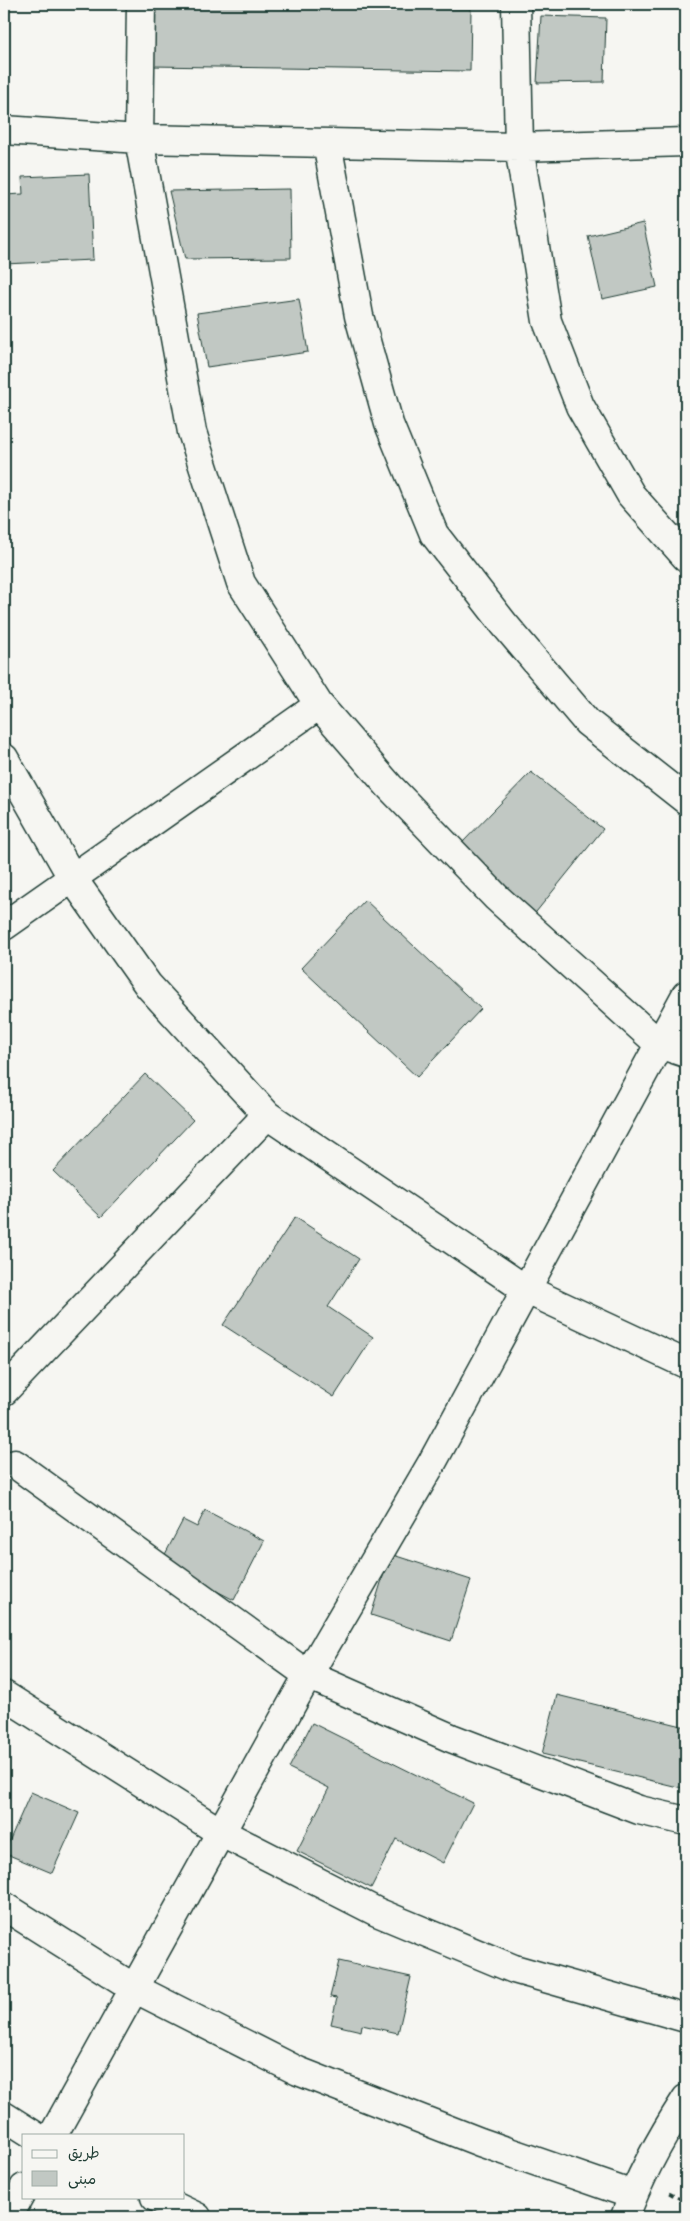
<svg xmlns="http://www.w3.org/2000/svg" width="690" height="2221" font-family="'Comic Neue','Playpen Sans Arabic',sans-serif">
	<style>
		.building { fill: #c1c8c3; stroke: #1f3d34 }
		.lines { fill: none; stroke-linecap: round; stroke-linejoin: round }
		.street-casing { stroke: #1f3d34; stroke-width: 31 }
		.path { stroke: #1f3d34; stroke-width: 3; stroke-dasharray: 5 4; stroke-linecap: butt }
		.street { stroke: #f6f6f2; stroke-width: 28 }
	</style>
	<rect width="100%" height="100%" fill="#f6f6f2"/>
	<filter id="ink" filterUnits="userSpaceOnUse"><feTurbulence type="fractalNoise" baseFrequency=".02" numOctaves="2"/><feDisplacementMap in="SourceGraphic" scale="10" xChannelSelector="R" yChannelSelector="G"/><feConvolveMatrix kernelMatrix="1 2 1 2 8 2 1 2 1" color-interpolation-filters="sRGB"/></filter>
	<g filter="url(#ink)">
		<path class="building" d="M 153,4 L 471,9 L 470,71 L 152,66 Z
			M 541,16 L 606,18 L 604,82 L 537,83 Z
			M 89,174 L 93,260 L 4,264 L 4,195 L 23,194 L 22,177 Z
			M 290,189 L 291,258 L 185,259 L 169,191 Z
			M 643,223 L 657,287 L 602,299 L 588,236 Z
			M 299,299 L 308,352 L 207,367 L 197,313 Z
			M 531,772 L 603,829 L 532,917 L 461,844 Z
			M 365,900 L 481,1009 L 417,1077 L 301,968 Z
			M 145,1074 L 193,1120 L 101,1217 L 53,1171 Z
			M 295,1217 L 359,1259 L 328,1307 L 373,1337 L 334,1397 L 223,1325 Z
			M 205,1510 L 264,1541 L 234,1600 L 161,1562 L 183,1520 L 197,1527 Z
			M 390,1554 L 471,1580 L 451,1641 L 371,1615 Z
			M 557,1695 L 686,1727 L 686,1769 L 682,1788 L 542,1754 Z
			M 312,1723 L 473,1803 L 443,1863 L 396,1839 L 371,1888 L 297,1851 L 329,1788 L 289,1768 Z
			M 31,1792 L 79,1813 L 52,1873 L 4,1853 Z
			M 339,1961 L 411,1977 L 398,2033 L 362,2025 L 361,2031 L 331,2024 L 337,1998 L 330,1997 Z"/>
		<g class="lines">
			<defs>
				<path id="street" d="M 141,4 L 139,139 L 192,432 L 241,583 L 319,705 L 389,786 L 496,897 L 659,1044 L 686,1053
					M 516,4 L 519,147 L 547,321 L 580,406 L 631,495 L 686,557
					M 4,130 L 139,139 L 519,147 L 686,142
					M 327,143 L 359,316 L 389,424 L 434,534 L 504,624 L 587,722 L 686,800
					M 4,758 L 73,879 L 148,985 L 267,1115 L 525,1289 L 686,1364
					M 4,926 L 319,705
					M 4,1391 L 267,1115
					M 15,1464 L 308,1675 L 451,1738 L 639,1810 L 686,1821
					M 4,1695 L 220,1832 L 377,1912 L 514,1969 L 686,2018
					M 4,1906 L 134,1988 L 298,2071 L 480,2142 L 633,2195
					M 4,2116 L 34,2135
					M 53,2135 L 308,1675 L 433,1461 L 686,995
					M 155,2197 L 197,2217
					M 8,2217 L 24,2188
					M 625,2217 C 640,2175 662,2136 686,2099"/>
			</defs>
			<use href="#street" class="street-casing"/>
			<path class="path" d="M 669,2193 L 686,2202"/>
			<use href="#street" class="street"/>
		</g>
	</g>
	<rect width="690" height="2221" fill="none" stroke="#f6f6f2" stroke-width="20"/>
	<rect x="10" y="10" width="670" height="2201" fill="none" stroke="#1f3d34" stroke-width="2" filter="url(#ink)"/>
	<rect x="22" y="2134" width="162" height="65" fill="#f6f6f2" stroke="#a0aca6"/>
	<rect x="32" y="2150" width="25" height="8" fill="#f6f6f2" stroke="#a0aca6"/>
	<text x="68" y="2158" font-size="15" fill="#1f3d34">طريق</text>
	<rect x="32" y="2171" width="25" height="15" fill="#c1c8c3" stroke="#a0aca6"/>
	<text x="68" y="2184" font-size="15" fill="#1f3d34">مبنى</text>
</svg>
